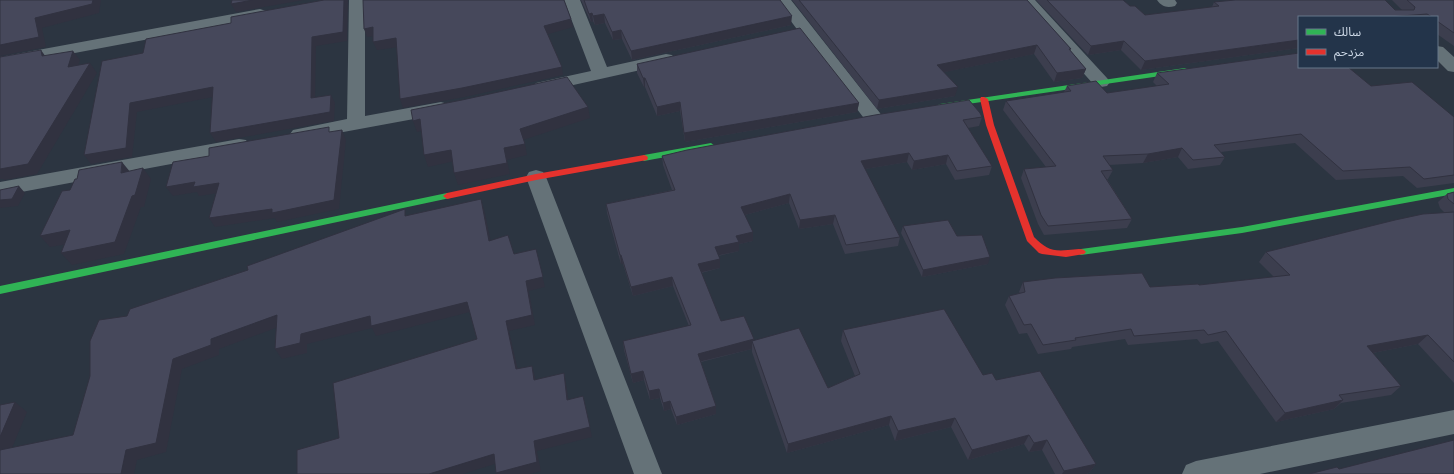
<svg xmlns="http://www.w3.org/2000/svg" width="1454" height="474" font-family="'IBM Plex Serif','Noto Sans Arabic',serif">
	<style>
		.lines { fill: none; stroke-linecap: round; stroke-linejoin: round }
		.street { fill: #657278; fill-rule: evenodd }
		.fast { fill: #30b455; fill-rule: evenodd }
		.jam { fill: #e5322d; fill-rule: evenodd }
		.wall { fill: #3c3e4e }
		.shaded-wall { fill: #313240 }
		.building { fill: #46485b; stroke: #313240 }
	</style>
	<rect width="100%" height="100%" fill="#2c3541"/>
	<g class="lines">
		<path class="street" d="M 349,0 L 365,0 L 365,116 L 441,102 L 448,104 L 450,108 L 448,112 L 441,114 L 300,140 L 293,138 L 290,134 L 293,130 L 347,119 Z
			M 564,0 L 580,0 L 607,67 L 666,54 L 672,55 L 675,59 L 672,63 L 542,92 L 536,91 L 533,87 L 536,83 L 591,71 Z
			M 775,0 L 791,0 L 880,113 L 882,117 L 880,121 L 873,123 L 866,121 Z
			M 1018,0 L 1035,0 L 1107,78 L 1110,82 L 1107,86 L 1101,87 L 1095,86 Z
			M 1157,0 L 1175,0 L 1177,3 L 1175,6 C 1167,8 1162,7 1157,0 Z
			M 260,9 L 266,11 L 268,14 L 266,17 L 0,67 L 0,57 Z
			M 1437,46 L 1443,47 L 1454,57 L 1454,72 L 1448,71 L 1437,60 Z
			M 239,139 L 246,140 L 249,145 L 246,150 L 0,196 L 0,182 Z
			M 536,170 L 543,172 L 546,177 L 662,474 L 634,474 L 526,177 L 529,172 Z
			M 1454,410 L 1454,434 L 1260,474 L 1182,474 L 1186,465 L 1196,461 Z"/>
		<path class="fast" d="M 1185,68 L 1189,70 L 1188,72 L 940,108 L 936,106 L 940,104 Z
			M 711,143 L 715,146 L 714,148 L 644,161 L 640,158 L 644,155 Z
			M 1454,188 L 1454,194 L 1242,233 L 1081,255 L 1078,254 L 1076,252 L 1078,250 L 1081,249 L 1242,227 Z
			M 447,193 L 450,194 L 451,196 L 450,198 L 0,294 L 0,286 Z"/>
		<path class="jam" d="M 981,97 L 984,97 L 988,99 L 994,125 L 1034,237 C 1045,248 1052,252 1068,250 C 1074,250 1079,248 1084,250 L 1086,252 L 1084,254 L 1066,257 L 1042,254 L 1039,253 L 1027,241 L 986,125 L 980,99 Z
			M 644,155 L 647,156 L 648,158 L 647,160 L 536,180 L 447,199 L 443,196 L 447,193 L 536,174 Z"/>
	</g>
	<path class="wall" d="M 581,0 L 780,0 L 791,25 L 632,60 L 622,39 L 613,40 L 605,23 L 595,25 L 593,21 L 591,22 Z
		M 792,0 L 1027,0 L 1071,49 L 1070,50 L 1086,69 L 1082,78 L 1054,82 L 1034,54 L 944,72 L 955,96 L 877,109 Z
		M 1036,0 L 1123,0 L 1130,6 L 1145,15 L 1212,7 L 1214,2 L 1402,10 L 1392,0 L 1454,0 L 1454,46 L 1437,34 L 1437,17 L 1299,17 L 1299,48 L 1141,70 L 1121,50 L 1088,55 Z
		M 637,64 L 859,103 L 857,112 L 685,142 L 680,111 L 657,116 L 645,87 L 644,87 L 637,73 Z
		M 1157,73 L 1371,86 L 1454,117 L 1454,183 L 1417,188 L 1403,176 L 1336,180 L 1295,143 L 1221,152 L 1225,157 L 1220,165 L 1188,169 L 1178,157 L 1143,163 L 1109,165 L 1113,170 L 1108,179 L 1107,179 L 1132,219 L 1127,228 L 1044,235 L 1038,224 L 1021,178 L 1024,169 L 1046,167 L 1003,110 L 1006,101 L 1064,92 L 1067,86 L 1107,93 L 1157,86 L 1153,82 Z
		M 982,117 L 979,126 L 968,128 L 992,166 L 989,175 L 955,180 L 946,164 L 912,170 L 907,162 L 865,169 L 900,237 L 898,246 L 845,254 L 833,224 L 799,229 L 789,203 L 745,215 L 753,241 L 739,244 L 739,251 L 718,256 L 720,268 L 701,273 L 721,321 L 754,339 L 754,341 L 828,388 L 855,376 L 841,341 L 843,330 L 983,375 L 996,380 L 1096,464 L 1089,473 L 1086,474 L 1055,474 L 1042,450 L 1029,452 L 1024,444 L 968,460 L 951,427 L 895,441 L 889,425 L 787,453 L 752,352 L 752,349 L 701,362 L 716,406 L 716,414 L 677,425 L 671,409 L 664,411 L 660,398 L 650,400 L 644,380 L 633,383 L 624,350 L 623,341 L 689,326 L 673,286 L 633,296 L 623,264 L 621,264 L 607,213 L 606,204 L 672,190 L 663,165 L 662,156 Z
		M 1454,192 L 1454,383 L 1418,344 L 1373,353 L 1401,386 L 1391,395 L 1341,403 L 1334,409 L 1276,422 L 1218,341 L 1201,344 L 1197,339 L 1128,345 L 1125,339 L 1072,347 L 1071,349 L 1038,354 L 1027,333 L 1019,334 L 1005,305 L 1009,296 L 1020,293 L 1019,292 L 1023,282 L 1150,287 L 1199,285 L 1274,277 L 1259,262 L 1266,252 L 1445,213 L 1440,208 L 1438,202 L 1447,194 Z
		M 903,226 L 957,236 L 988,264 L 922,277 L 901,233 Z"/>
	<path class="shaded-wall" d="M 93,0 L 101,0 L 99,13 L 42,28 L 46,47 L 0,56 L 0,45 L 35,18 Z
		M 253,0 L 304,0 L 236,12 L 231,4 Z
		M 344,0 L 348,0 L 347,41 L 316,46 L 315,107 L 311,98 L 312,37 Z
		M 592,13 L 593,21 L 591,22 L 589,14 Z
		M 604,14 L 605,23 L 595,25 L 593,16 Z
		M 792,16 L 791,25 L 632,60 L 631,51 Z
		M 571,19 L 573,27 L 545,35 L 544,26 Z
		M 373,27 L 377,36 L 367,37 L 364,29 Z
		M 621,30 L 622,39 L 613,40 L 612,32 Z
		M 396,38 L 399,47 L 377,50 L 373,42 Z
		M 1299,40 L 1299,48 L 1141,70 L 1145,61 Z
		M 1124,41 L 1121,50 L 1088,55 L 1091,46 Z
		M 1037,45 L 1034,54 L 935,74 L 937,65 Z
		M 41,50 L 48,60 L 42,56 Z
		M 73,51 L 80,60 L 75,77 L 68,67 Z
		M 90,63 L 97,73 L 37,174 L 4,180 L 3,179 L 0,179 L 0,169 Z
		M 562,67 L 563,75 L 465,97 L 403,108 L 400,99 Z
		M 1086,69 L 1082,78 L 1054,82 L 1057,73 Z
		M 643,78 L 645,78 L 645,87 L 644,87 Z
		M 213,87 L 218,96 L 137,112 L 132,157 L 91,164 L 84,155 L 130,103 Z
		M 958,87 L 955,96 L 877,109 L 879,100 Z
		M 331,95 L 335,103 L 334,121 L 216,142 L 210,133 Z
		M 680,102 L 680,111 L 657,116 L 657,107 Z
		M 859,103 L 857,112 L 685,142 L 684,133 Z
		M 588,107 L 590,118 L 523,140 L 520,129 Z
		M 420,119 L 424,130 L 417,132 L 413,121 Z
		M 342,130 L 346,140 L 339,209 L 277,222 L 275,218 L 215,227 L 209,218 Z
		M 525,144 L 527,155 L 507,160 L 510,174 L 458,185 L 454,173 L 504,148 Z
		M 1182,148 L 1178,157 L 1143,163 L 1148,154 Z
		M 451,150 L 455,161 L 428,167 L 424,155 Z
		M 909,153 L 907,162 L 859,170 L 861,161 Z
		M 948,155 L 946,164 L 912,170 L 914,161 Z
		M 122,162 L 131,173 L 121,173 Z
		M 143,168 L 151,179 L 144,207 L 141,207 L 124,254 L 72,265 L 61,253 L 132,196 Z
		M 195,182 L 219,183 L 225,192 L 199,196 L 197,192 L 173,196 L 166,187 Z
		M 19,186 L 25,193 L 18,206 L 0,208 L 0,200 Z
		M 790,194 L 789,203 L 741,216 L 741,207 Z
		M 481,199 L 484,209 L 493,251 L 489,241 Z
		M 835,215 L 833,224 L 799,229 L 800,220 Z
		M 70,230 L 80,242 L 50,247 L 40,236 Z
		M 753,232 L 753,241 L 739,244 L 739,251 L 715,256 L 715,247 L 736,236 Z
		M 536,249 L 545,287 L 529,291 L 535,325 L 509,331 L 520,379 L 516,369 L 506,321 Z
		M 620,255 L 621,255 L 623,264 L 621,264 Z
		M 990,257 L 988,264 L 922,277 L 923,270 Z
		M 720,259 L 720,268 L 698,273 L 698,264 Z
		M 672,277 L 673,286 L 633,296 L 631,287 Z
		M 467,302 L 470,312 L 376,336 L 372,328 L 307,344 L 307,353 L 282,359 L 275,349 L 301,334 L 370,316 Z
		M 277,315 L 284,325 L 219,349 L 219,355 L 182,369 L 166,452 L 137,460 L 134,474 L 121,474 L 126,450 L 173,359 L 211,339 Z
		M 1428,335 L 1418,344 L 1357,356 L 1367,346 Z
		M 754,339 L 754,346 L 752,341 L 752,349 L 698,362 L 698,354 Z
		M 532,366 L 535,376 L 537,389 L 534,380 Z
		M 643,371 L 644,380 L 633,383 L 631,374 Z
		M 564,373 L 566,383 L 570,410 L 567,400 Z
		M 659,389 L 660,398 L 650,400 L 649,391 Z
		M 583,396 L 592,437 L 537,451 L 541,471 L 530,474 L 496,474 L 496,473 L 534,441 Z
		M 1343,400 L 1334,409 L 1276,422 L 1285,413 Z
		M 670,401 L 671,409 L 664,411 L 663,403 Z
		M 15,402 L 27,412 L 7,460 L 0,456 L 0,437 Z
		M 716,406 L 716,414 L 677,425 L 676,417 Z
		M 891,416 L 889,425 L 787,453 L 788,444 Z
		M 955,418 L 951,427 L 895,441 L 898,431 Z
		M 1029,435 L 1024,444 L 968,460 L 972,450 Z
		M 1047,440 L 1042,450 L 1029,452 L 1034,443 Z
		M 494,454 L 498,463 L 463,474 L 429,474 Z
		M 1096,464 L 1089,473 L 1086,474 L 1062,474 L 1064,471 Z"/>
	<path class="building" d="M 0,0 L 93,0 L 92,4 L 35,18 L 39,37 L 0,45 Z
		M 232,0 L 253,0 L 231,4 Z
		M 324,0 L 344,0 L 343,32 L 312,37 L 311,98 L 331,95 L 330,112 L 210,133 L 213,87 L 130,103 L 126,148 L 84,155 L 102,61 L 143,53 L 146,39 L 231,23 L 231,17 Z
		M 363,0 L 564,0 L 571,19 L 544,26 L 562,67 L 462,88 L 400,99 L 396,38 L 373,42 L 373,27 L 364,29 Z
		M 584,0 L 780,0 L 792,16 L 631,51 L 621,30 L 612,32 L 604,14 L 593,16 L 592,13 L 589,14 Z
		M 799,0 L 1027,0 L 1071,49 L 1069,49 L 1086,69 L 1057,73 L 1037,45 L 937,65 L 958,87 L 879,100 Z
		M 1047,0 L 1123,0 L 1130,6 L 1135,6 L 1145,15 L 1219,6 L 1214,2 L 1235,0 L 1385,0 L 1395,10 L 1414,10 L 1415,7 L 1407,0 L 1454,0 L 1454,33 L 1437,21 L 1437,17 L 1432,17 L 1427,14 L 1388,17 L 1299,17 L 1299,40 L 1145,61 L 1124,41 L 1091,46 Z
		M 800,28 L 859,103 L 684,133 L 680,102 L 657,107 L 645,78 L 643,78 L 637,64 Z
		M 41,50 L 42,56 L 73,51 L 68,67 L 90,63 L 28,164 L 0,169 L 0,57 Z
		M 1299,53 L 1299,67 L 1348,67 L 1371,86 L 1412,82 L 1454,117 L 1454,175 L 1424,179 L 1410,167 L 1343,171 L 1301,134 L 1214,145 L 1225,157 L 1193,160 L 1182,148 L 1148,154 L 1103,156 L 1113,170 L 1101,171 L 1132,219 L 1048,226 L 1041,215 L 1024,169 L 1056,166 L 1006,101 L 1071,91 L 1067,86 L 1096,81 L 1107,93 L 1169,84 L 1157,73 Z
		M 567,77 L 588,107 L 520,129 L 525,144 L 504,148 L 507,163 L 454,173 L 451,150 L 424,155 L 420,119 L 413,121 L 411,110 L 462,100 Z
		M 969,100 L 980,113 L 982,117 L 963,120 L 992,166 L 957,171 L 948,155 L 914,161 L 909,153 L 861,161 L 900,237 L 846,245 L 835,215 L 800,220 L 790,194 L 741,207 L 753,232 L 736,236 L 739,242 L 715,247 L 720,259 L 698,264 L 721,321 L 744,316 L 754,339 L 698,354 L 716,406 L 676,417 L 670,401 L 663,403 L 659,389 L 649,391 L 643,371 L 631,374 L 623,341 L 691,325 L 672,277 L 631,287 L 621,255 L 620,255 L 606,204 L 675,190 L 662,156 L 687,150 L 875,115 Z
		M 329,127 L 329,132 L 342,130 L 334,200 L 272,213 L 272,209 L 209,218 L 219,183 L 193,187 L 195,182 L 166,187 L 173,162 L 209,156 L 209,148 Z
		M 122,162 L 121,173 L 143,168 L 135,195 L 132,196 L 115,242 L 61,253 L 70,230 L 40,236 L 62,191 L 70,190 L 75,179 L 77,179 L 79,170 Z
		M 19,186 L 12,199 L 0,200 L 0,190 Z
		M 1454,192 L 1454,204 L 1448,199 L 1447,194 Z
		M 481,199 L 489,241 L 508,235 L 514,254 L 536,249 L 543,277 L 526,281 L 532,315 L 506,321 L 516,369 L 532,366 L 534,380 L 564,373 L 567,400 L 583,396 L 590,427 L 534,441 L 537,462 L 496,473 L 494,454 L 429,474 L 297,474 L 297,450 L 339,438 L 333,383 L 477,339 L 467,302 L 371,326 L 370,316 L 301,334 L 300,343 L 275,349 L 277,315 L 211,339 L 211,345 L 173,359 L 156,443 L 126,450 L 121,474 L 0,474 L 0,450 L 73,435 L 90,376 L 90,341 L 99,320 L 127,316 L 130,309 L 248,270 L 247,266 L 405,209 L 405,216 Z
		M 1454,212 L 1454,362 L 1428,335 L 1367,346 L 1401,386 L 1339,395 L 1343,400 L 1285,413 L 1226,331 L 1208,335 L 1204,330 L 1134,336 L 1131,329 L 1075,338 L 1076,340 L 1043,345 L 1031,324 L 1024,325 L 1009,296 L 1025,292 L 1023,282 L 1055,278 L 1142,273 L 1150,287 L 1198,284 L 1199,285 L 1290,275 L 1266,252 L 1395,220 L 1423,214 Z
		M 948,220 L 957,236 L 982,235 L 990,257 L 923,270 L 903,226 Z
		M 944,309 L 983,375 L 992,373 L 996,380 L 1040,371 L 1096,464 L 1064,471 L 1047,440 L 1034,443 L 1029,435 L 972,450 L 955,418 L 898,431 L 891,416 L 788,444 L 752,341 L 799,328 L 828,388 L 860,374 L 843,330 Z
		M 15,402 L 0,437 L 0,405 Z
		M 1454,440 L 1454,474 L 1309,474 L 1337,467 L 1339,469 Z"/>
	<rect x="1298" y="16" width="140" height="52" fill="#23344a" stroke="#677689"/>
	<rect x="1306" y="29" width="20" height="6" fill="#30b455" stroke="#677689"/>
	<text x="1334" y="36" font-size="12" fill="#ced9e7">سالك</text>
	<rect x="1306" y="49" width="20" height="6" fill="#e5322d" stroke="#677689"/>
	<text x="1334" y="56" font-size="12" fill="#ced9e7">مزدحم</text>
</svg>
